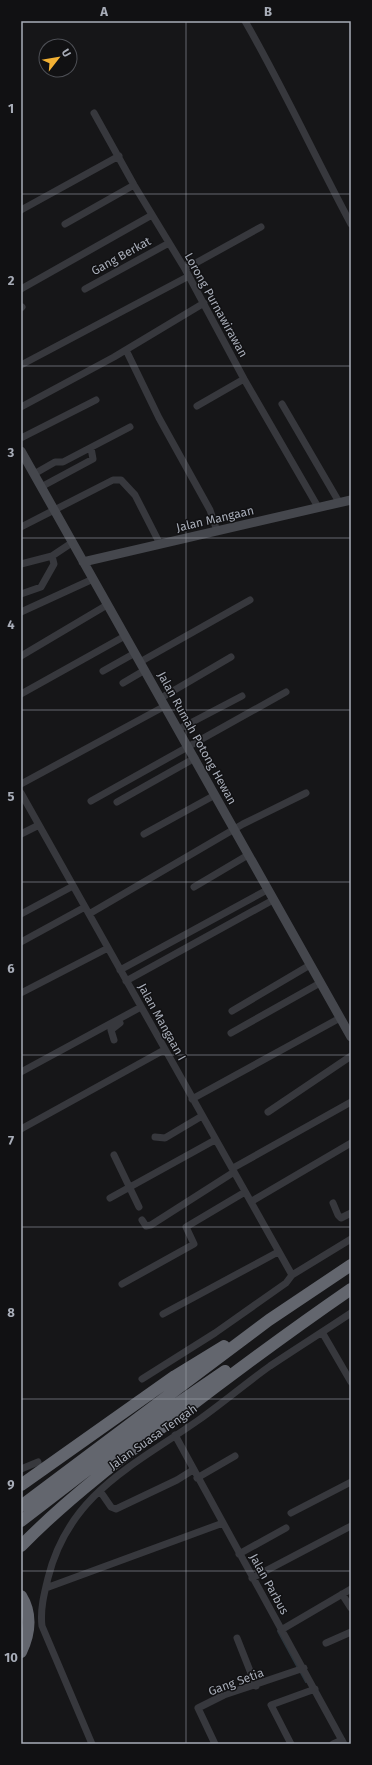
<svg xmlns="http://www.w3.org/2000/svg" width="372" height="1765" font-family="'Fira Sans',sans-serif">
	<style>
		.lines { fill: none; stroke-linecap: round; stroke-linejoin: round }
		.stream { stroke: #2c353c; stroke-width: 2 }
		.street { stroke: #37383d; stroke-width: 7 }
		.secondary { stroke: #45474d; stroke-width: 9 }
		.highway { stroke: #63666e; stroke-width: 12 }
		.grid { fill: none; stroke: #a8adb8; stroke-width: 1; stroke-opacity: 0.55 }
		.labels { text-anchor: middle; stroke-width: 3; stroke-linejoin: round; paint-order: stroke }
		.street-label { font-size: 12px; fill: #a8adb8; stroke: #111113 }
		.neatline { fill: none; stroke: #a8adb8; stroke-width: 1.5 }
		.grid-label { font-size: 13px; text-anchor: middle; font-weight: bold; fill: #a8adb8 }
	</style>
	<rect width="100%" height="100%" fill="#161618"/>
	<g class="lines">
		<path class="stream" d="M 278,1631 L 298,1668
			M 300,1671 L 306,1682"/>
		<path class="street" d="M 245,21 C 283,87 315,157 351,224
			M 94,113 L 134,185 L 185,269 L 244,379 L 318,507
			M 21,210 L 119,156
			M 65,224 L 134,185
			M 185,269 L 261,227
			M 21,289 L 152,215
			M 85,289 L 169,243
			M 21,308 L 22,307
			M 126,350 L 159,418 L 210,510 L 217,531
			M 21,365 L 189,276
			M 282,404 L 339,502
			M 197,406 L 244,379
			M 21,407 L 114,357 L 204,303
			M 21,438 L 96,400
			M 34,474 L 55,462 L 63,462 L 130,427
			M 41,487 L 93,459 L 91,448
			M 21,527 L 113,480 L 121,480 L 135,495 L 160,544
			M 21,564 L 52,556 L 73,542
			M 21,594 L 41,587 L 54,564 L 52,556
			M 21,612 L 93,579
			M 21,656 L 107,605
			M 140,662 L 250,600
			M 103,671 L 135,653
			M 123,683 L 145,670
			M 21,694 L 125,636
			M 161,698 L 231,657
			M 179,729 L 242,696
			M 21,784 L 165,706
			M 21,793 L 292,1275
			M 91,801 L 286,692
			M 117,802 L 195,758
			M 21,834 L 39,825
			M 144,834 L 215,795
			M 194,887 L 248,855
			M 21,914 L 73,886
			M 89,914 L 243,824 L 306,793
			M 21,942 L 85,907
			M 120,970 L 267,890
			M 126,981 L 273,900
			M 21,993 L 108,948
			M 232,1011 L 310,965
			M 231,1033 L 320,983
			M 114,1040 L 111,1030 L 120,1023
			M 21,1072 L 141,1007
			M 192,1099 L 340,1018
			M 268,1112 L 351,1056
			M 21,1129 L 164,1050
			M 155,1137 L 165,1138 L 202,1116
			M 114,1155 L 139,1207
			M 233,1168 L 351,1102
			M 110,1198 L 215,1140
			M 252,1201 L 351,1143
			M 333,1203 L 338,1215 L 341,1218 L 351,1213
			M 142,1220 L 146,1226 L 151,1225 L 234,1172
			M 122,1284 L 194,1244 L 186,1227 L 245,1192
			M 163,1314 L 278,1252
			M 322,1332 L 351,1382
			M 142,1379 L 215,1333 L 286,1283 L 292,1275 L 351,1239
			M 175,1435 L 344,1744
			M 21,1469 L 38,1462
			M 197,1478 L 235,1456
			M 100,1491 L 111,1507 L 116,1509 L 177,1480 L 193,1470
			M 291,1513 L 351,1482
			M 239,1554 L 286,1528
			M 252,1578 L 351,1526
			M 46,1588 L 223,1523
			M 342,1594 L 351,1608
			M 281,1630 L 351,1589
			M 237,1638 L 256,1686
			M 326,1643 L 351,1632
			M 92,1744 L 42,1626 C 40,1610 44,1594 48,1578 C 69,1493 135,1465 200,1419 C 224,1402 246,1383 270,1366 C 297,1348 324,1331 351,1313
			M 215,1744 L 198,1708 L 224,1695 L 304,1668
			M 291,1744 L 271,1705 L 315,1689
			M 333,1744 L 342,1740"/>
		<path class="secondary" d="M 21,451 L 351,1037
			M 83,562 L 351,500"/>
		<path class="highway" d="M 21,1485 L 175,1376 L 224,1346
			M 21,1506 L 269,1320 L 351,1265
			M 21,1521 L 142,1428 L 225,1371
			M 21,1546 C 69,1497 125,1455 180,1414 C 236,1371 293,1329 351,1289
			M 21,1596 C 32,1614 30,1633 21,1652"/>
	</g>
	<path class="grid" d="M 186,21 L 186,1744M 21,194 L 351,194M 21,366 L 351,366M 21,538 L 351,538M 21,710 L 351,710M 21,882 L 351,882M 21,1055 L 351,1055M 21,1227 L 351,1227M 21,1399 L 351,1399M 21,1571 L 351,1571"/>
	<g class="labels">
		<g class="street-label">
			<text transform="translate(121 256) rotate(-29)" y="4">Gang Berkat</text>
			<text transform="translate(216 305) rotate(61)" y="4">Lorong Purnawirawan</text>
			<text transform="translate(215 519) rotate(-13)" y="4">Jalan Mangaan</text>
			<text transform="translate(197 738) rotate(61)" y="4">Jalan Rumah Potong Hewan</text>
			<text transform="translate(162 1022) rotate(61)" y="4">Jalan Mangaan I</text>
			<text transform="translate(153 1437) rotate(-35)" y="4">Jalan Suasa Tengah</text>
			<text transform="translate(269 1584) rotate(61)" y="4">Jalan Parbus</text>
			<text transform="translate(236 1682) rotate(-20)" y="4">Gang Setia</text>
		</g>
	</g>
	<rect width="372" height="1765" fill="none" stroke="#111113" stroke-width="44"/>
	<g transform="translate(58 58) rotate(59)"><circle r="19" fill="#111113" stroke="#4d4f55"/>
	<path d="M0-3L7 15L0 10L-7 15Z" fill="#f2b134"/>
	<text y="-6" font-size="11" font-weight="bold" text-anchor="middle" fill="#a8adb8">U</text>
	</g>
	<rect x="22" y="22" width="328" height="1721" class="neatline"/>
	<g class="grid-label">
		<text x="104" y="16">A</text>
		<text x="268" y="16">B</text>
		<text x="11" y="113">1</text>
		<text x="11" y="285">2</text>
		<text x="11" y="457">3</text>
		<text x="11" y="629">4</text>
		<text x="11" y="801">5</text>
		<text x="11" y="973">6</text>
		<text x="11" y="1145">7</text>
		<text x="11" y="1317">8</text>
		<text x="11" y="1489">9</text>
		<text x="11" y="1662">10</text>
	</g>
</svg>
